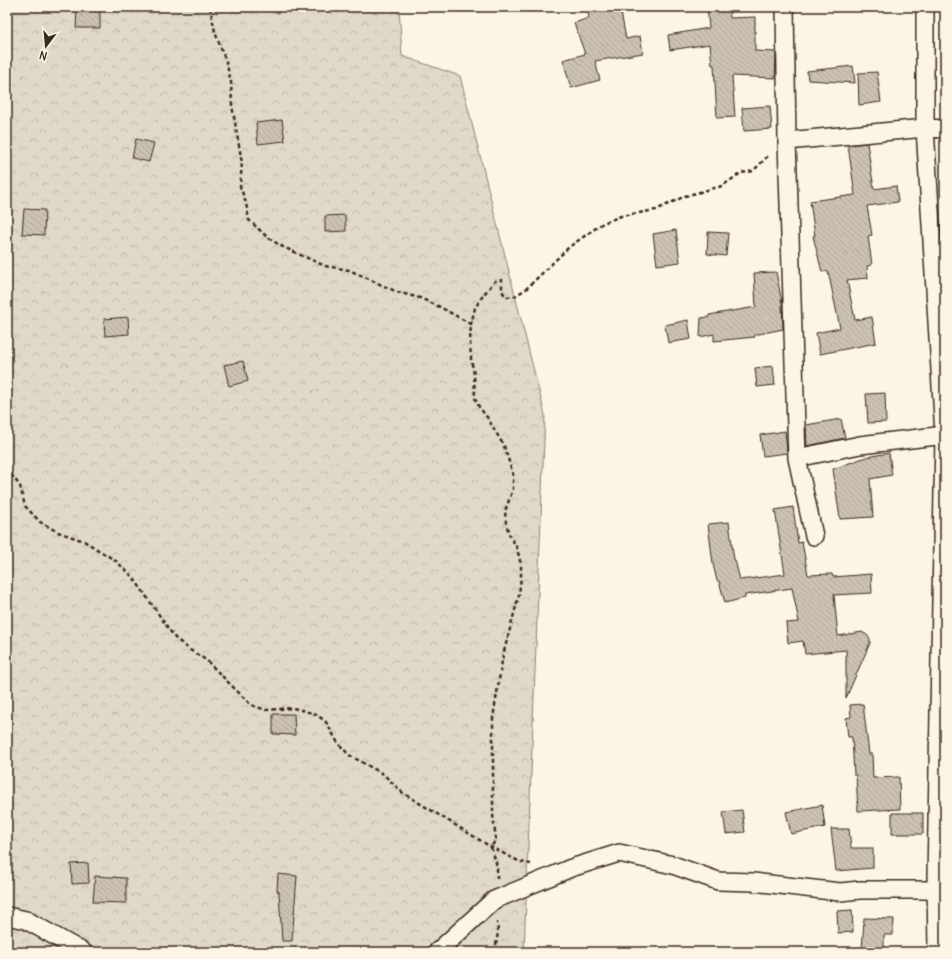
<svg xmlns="http://www.w3.org/2000/svg" width="952" height="959" font-family="Delius,sans-serif">
	<style>
		.forest { fill: url(#forest-crowns); stroke: #8e8173 }
		.building { fill: url(#building-back-hatch); stroke: #3b2a1e }
		.lines { fill: none; stroke-linecap: round; stroke-linejoin: round }
		.street-casing { stroke: #3b2a1e; stroke-width: 20 }
		.path { stroke: #3b2a1e; stroke-width: 2.5; stroke-dasharray: 4 3; stroke-linecap: butt }
		.street { stroke: #fcf5e5; stroke-width: 17 }
	</style>
	<defs>
		<pattern id="forest-crowns" width="20" height="18" patternUnits="userSpaceOnUse"><rect width="20" height="18" fill="#e0d8c8"/><path d="M2 6a3 3 0 1 1 6 0M12 15a3 3 0 1 1 6 0" fill="none" stroke="#c1baab"/></pattern>
		<pattern id="building-back-hatch" width="6" height="6" patternUnits="userSpaceOnUse"><rect width="6" height="6" fill="#ccc2b3"/><path d="M-1 5l2 2M0 0l6 6M5-1l2 2" fill="none" stroke="#b0a79a"/></pattern>
	</defs>
	<rect width="100%" height="100%" fill="#fcf5e5"/>
	<filter id="ink" filterUnits="userSpaceOnUse"><feTurbulence type="fractalNoise" baseFrequency=".025" numOctaves="2"/><feDisplacementMap in="SourceGraphic" scale="8" xChannelSelector="R" yChannelSelector="G"/><feConvolveMatrix kernelMatrix="1 2 1 2 8 2 1 2 1" color-interpolation-filters="sRGB"/></filter>
	<g filter="url(#ink)">
		<path class="forest" d="M 7,7 L 399,7 L 402,56 L 460,76 L 545,415 L 524,952 L 7,952 Z"/>
		<path class="building" d="M 77,7 L 100,7 L 100,28 L 76,28 Z
			M 587,7 L 620,7 L 626,39 L 640,36 L 643,53 L 595,61 L 600,80 L 571,88 L 563,60 L 585,54 L 574,23 L 589,18 Z
			M 707,7 L 729,7 L 730,18 L 755,17 L 755,51 L 776,52 L 775,78 L 732,76 L 735,117 L 717,118 L 714,65 L 712,65 L 710,44 L 670,50 L 668,35 L 709,28 Z
			M 853,66 L 855,83 L 808,80 L 807,71 Z
			M 877,72 L 881,102 L 859,105 L 858,73 Z
			M 770,106 L 772,129 L 744,131 L 742,108 Z
			M 282,120 L 285,141 L 258,144 L 256,123 Z
			M 136,139 L 154,143 L 149,162 L 132,158 Z
			M 867,143 L 874,189 L 896,186 L 898,202 L 867,206 L 872,235 L 868,236 L 872,265 L 867,266 L 868,278 L 847,280 L 855,320 L 872,317 L 876,343 L 820,354 L 816,333 L 840,328 L 828,271 L 822,272 L 813,236 L 815,236 L 810,201 L 855,195 L 848,145 Z
			M 24,209 L 45,210 L 44,235 L 22,234 Z
			M 345,215 L 346,231 L 325,232 L 325,216 Z
			M 676,230 L 680,262 L 657,265 L 653,234 Z
			M 708,232 L 728,233 L 726,256 L 707,254 Z
			M 776,272 L 782,303 L 783,329 L 754,335 L 755,337 L 714,341 L 714,334 L 700,337 L 701,318 L 709,317 L 709,315 L 756,307 L 754,273 Z
			M 128,317 L 129,334 L 105,336 L 104,319 Z
			M 688,320 L 691,339 L 668,343 L 665,325 Z
			M 243,361 L 248,381 L 229,386 L 224,365 Z
			M 773,366 L 775,385 L 757,387 L 755,368 Z
			M 885,393 L 886,422 L 868,423 L 866,394 Z
			M 841,419 L 845,438 L 807,446 L 806,425 Z
			M 785,431 L 787,453 L 763,456 L 760,435 Z
			M 889,453 L 892,475 L 870,479 L 873,517 L 840,519 L 833,469 L 866,457 Z
			M 793,507 L 798,543 L 802,542 L 808,575 L 832,574 L 833,577 L 871,574 L 872,593 L 834,595 L 838,636 L 862,632 L 867,635 L 870,639 L 870,643 L 846,698 L 846,650 L 805,654 L 803,641 L 788,643 L 786,623 L 799,622 L 792,588 L 745,595 L 745,598 L 725,603 L 719,581 L 717,581 L 713,564 L 708,524 L 729,522 L 734,560 L 735,560 L 740,580 L 785,574 L 775,510 Z
			M 863,704 L 869,754 L 872,754 L 873,778 L 899,777 L 900,809 L 858,811 L 856,775 L 854,775 L 852,737 L 848,737 L 846,718 L 851,717 L 850,705 Z
			M 273,714 L 294,714 L 295,735 L 273,734 Z
			M 822,805 L 825,827 L 791,834 L 786,812 Z
			M 742,810 L 745,832 L 726,834 L 723,812 Z
			M 892,813 L 923,813 L 923,834 L 892,834 Z
			M 831,829 L 849,829 L 851,848 L 873,848 L 873,868 L 836,871 Z
			M 88,863 L 89,883 L 72,884 L 71,864 Z
			M 278,874 L 297,876 L 292,941 L 282,941 L 279,892 L 277,891 Z
			M 95,876 L 126,878 L 126,903 L 93,902 Z
			M 852,910 L 853,932 L 838,933 L 837,911 Z
			M 864,918 L 894,919 L 893,935 L 884,935 L 884,952 L 862,952 Z"/>
		<g class="lines">
			<defs>
				<path id="street" d="M 785,7 L 787,141 L 797,458 L 814,536
					M 925,7 L 925,128 L 944,435 L 936,879 L 937,952
					M 787,141 L 925,128 L 945,129
					M 797,458 L 860,445 L 945,435
					M 7,916 L 26,920 L 83,952
					M 437,952 L 494,900 L 571,868 L 619,853 L 673,865 L 718,881 L 753,882 L 840,892 L 860,890 L 936,890"/>
			</defs>
			<use href="#street" class="street-casing"/>
			<path class="path" d="M 210,7 L 215,32 L 226,62 L 231,81 L 232,105 L 242,163 L 240,186 L 246,203 L 249,220 L 266,236 L 281,246 L 325,266 L 349,270 L 369,279 L 397,292 L 420,298 L 440,307 L 471,324
				M 7,469 L 20,486 L 25,506 L 40,522 L 58,532 L 84,541 L 116,561 L 133,577 L 175,638 L 190,650 L 206,660 L 251,705 L 266,710 L 293,708 L 316,714 L 326,722 L 338,743 L 349,755 L 383,774 L 403,793 L 491,847 L 520,862 L 531,864
				M 497,879 L 497,866 L 491,847 L 496,840 L 493,815 L 493,718 L 503,655 L 519,595 L 521,576 L 521,565 L 517,548 L 509,534 L 506,523 L 505,511 L 513,489 L 513,474 L 504,446 L 487,417 L 479,407 L 475,398 L 474,374 L 471,359 L 470,342 L 471,324 L 475,308 L 484,294 L 495,281 L 502,280 L 502,291 L 506,297 L 515,296 L 526,289 L 569,247 L 603,223 L 621,216 L 656,210 L 685,196 L 722,186 L 741,173 L 753,171 L 768,156
				M 495,952 L 498,932 L 497,922"/>
			<use href="#street" class="street"/>
		</g>
	</g>
	<rect width="952" height="959" fill="none" stroke="#fcf5e5" stroke-width="24"/>
	<rect x="12" y="12" width="928" height="935" fill="none" stroke="#3b2a1e" stroke-width="1.5" filter="url(#ink)"/>
	<g transform="translate(46 46) rotate(196)" stroke="#fcf5e5" stroke-width="3" paint-order="stroke">
	<path d="M0-3L7 15L0 10L-7 15Z" fill="#3b2a1e"/>
	<text y="-6" font-size="11" font-weight="bold" text-anchor="middle" fill="#3b2a1e">N</text>
	</g>
</svg>
